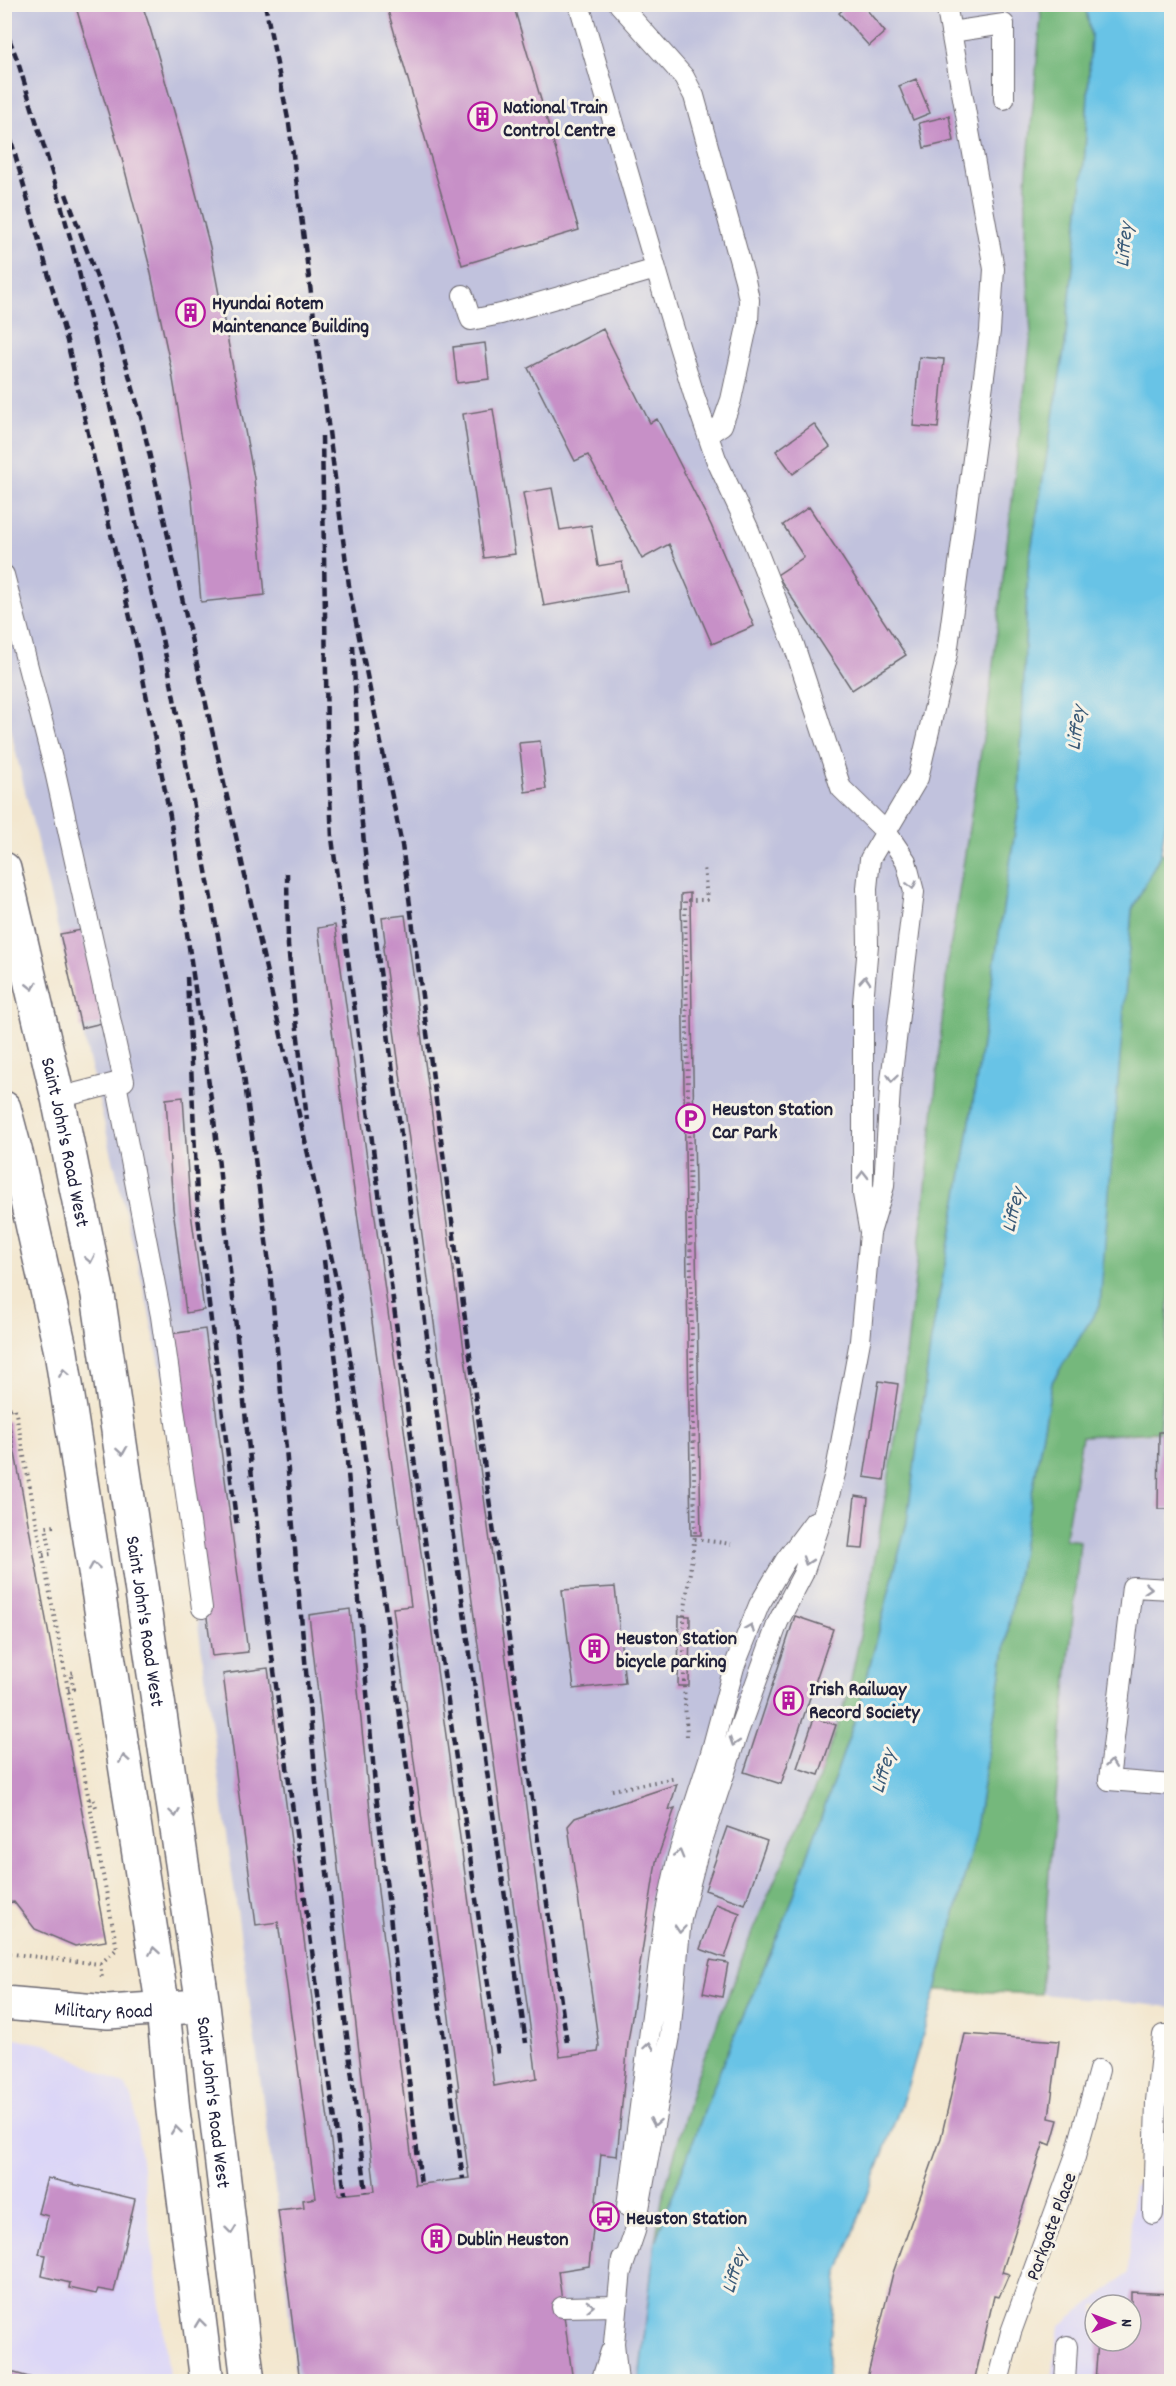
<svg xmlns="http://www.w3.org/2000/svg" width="1176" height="2386" font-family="Dekko,sans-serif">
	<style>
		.built { fill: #dbd6f7; fill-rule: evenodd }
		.industrial { fill: #c1c2dd }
		.forest { fill: #75b87b; stroke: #4c6d5b; stroke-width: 1.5 }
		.water { fill: #68c3e6; stroke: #457290; stroke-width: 1.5 }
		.building { fill: #c790c7 }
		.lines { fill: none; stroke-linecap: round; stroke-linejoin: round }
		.lane-casing { stroke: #6b676f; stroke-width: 22 }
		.secondary-casing { stroke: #6b676f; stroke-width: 36 }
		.path { stroke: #6b676f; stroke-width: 4; stroke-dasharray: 1.5 4.5; stroke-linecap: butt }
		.lane { stroke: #fff; stroke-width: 20 }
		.secondary { stroke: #fff; stroke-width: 33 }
		.rail { stroke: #22223b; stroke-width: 4.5; stroke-dasharray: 9 4.5; stroke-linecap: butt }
		.oneway { stroke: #9c9ca7 }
		.labels { text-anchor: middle; stroke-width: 6; stroke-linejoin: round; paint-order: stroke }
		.poi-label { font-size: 20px; font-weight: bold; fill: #22223b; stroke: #f7f3e8; text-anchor: start }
		.street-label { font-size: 20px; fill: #22223b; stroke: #f7f3e8 }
		.water-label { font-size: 21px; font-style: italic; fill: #3a5a77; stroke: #f7f3e8 }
	</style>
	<rect width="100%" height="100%" fill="#f7f3e8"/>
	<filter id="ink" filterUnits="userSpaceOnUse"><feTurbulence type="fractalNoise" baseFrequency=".0167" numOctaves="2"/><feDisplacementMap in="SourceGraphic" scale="12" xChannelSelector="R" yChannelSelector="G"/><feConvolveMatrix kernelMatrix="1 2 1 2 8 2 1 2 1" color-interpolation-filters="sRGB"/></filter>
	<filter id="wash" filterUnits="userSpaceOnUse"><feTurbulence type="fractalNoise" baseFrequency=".008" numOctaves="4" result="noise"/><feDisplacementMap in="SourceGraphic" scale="24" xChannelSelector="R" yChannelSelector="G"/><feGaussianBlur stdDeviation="1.35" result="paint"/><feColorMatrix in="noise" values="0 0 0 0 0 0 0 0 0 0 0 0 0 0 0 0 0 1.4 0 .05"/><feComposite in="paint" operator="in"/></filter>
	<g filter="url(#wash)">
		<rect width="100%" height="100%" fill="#f3e7cf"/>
		<path class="built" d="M 4,2037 L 50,2045 L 126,2086 L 133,2099 L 170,2381 L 5,2381 Z
			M 1171,2063 L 1171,2381 L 1051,2382 L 1059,2326 L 1128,2274 L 1133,2187 L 1163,2166 ZM 1095,2305 L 1131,2305 L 1131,2341 L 1095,2341 Z"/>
		<path class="industrial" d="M 4,5 L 1040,5 L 1041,17 L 1026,183 L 1026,245 L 1031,335 L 989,700 L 947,969 L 928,1170 L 898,1423 L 870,1587 L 848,1695 L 817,1784 L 753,1930 L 694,2084 L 662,2200 L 655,2242 L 639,2381 L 296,2381 L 278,2210 L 167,1397 L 147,1302 L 5,707 Z
			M 1171,1224 L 1171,2007 L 1041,1994 L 1049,1871 L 1079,1541 L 1065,1540 L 1082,1436 L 1154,1434 Z"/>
		<path class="forest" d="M 1040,5 L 1085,5 L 1091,35 L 1085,153 L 1065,345 L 1028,569 L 1019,806 L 962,1173 L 931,1340 L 907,1522 L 859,1708 L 788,1912 L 718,2075 L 655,2242 L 662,2200 L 694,2084 L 753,1930 L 817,1784 L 848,1695 L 870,1587 L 898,1423 L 928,1170 L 947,969 L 989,700 L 1031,335 L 1026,245 L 1026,183 L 1041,17 Z
			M 1161,853 L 1171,855 L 1172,1266 L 1159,1432 L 1082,1436 L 1065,1539 L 1080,1541 L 1049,1871 L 1041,1994 L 936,1990 L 975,1834 L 1014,1593 L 1052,1382 L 1098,1307 L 1132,910 Z"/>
		<path class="water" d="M 1085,5 L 1172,5 L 1171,790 L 1161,853 L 1132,910 L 1100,1305 L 1052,1382 L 1014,1593 L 975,1834 L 936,1990 L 906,2091 L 838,2275 L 828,2355 L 828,2381 L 639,2381 L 655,2242 L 718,2075 L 788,1912 L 859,1708 L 907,1522 L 931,1340 L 962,1173 L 1019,806 L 1028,569 L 1065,345 L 1085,153 L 1091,35 Z"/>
		<g id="blocks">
			<path class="building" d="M 75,4 L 142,4 L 150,28 L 182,139 L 210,247 L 254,478 L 265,595 L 201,602 L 191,488 L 172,373 L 149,264 L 121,155 Z
				M 386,4 L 513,4 L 579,230 L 462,265 Z
				M 849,4 L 862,4 L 885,32 L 869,46 L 839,13 Z
				M 916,79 L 930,113 L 913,120 L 899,86 Z
				M 949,116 L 954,141 L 924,148 L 919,123 Z
				M 603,329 L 650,423 L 657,419 L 711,525 L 754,626 L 712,644 L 669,544 L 642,559 L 588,455 L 575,461 L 528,368 Z
				M 485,343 L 489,379 L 457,383 L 453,347 Z
				M 919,357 L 944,359 L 938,428 L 913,426 Z
				M 493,409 L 515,554 L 484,558 L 463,414 Z
				M 814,424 L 830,447 L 793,474 L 776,451 Z
				M 552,488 L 560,530 L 591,525 L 598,566 L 622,562 L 627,591 L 544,606 L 523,493 Z
				M 809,507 L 906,655 L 852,690 L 777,575 L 804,557 L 783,525 Z
				M 540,741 L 546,789 L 525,792 L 519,743 Z
				M 690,893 L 690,900 L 701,1535 L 691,1535 L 681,894 Z
				M 405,915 L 560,2057 L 598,2052 L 599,2046 L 568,1826 L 575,1818 L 677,1784 L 669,1810 L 675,1808 L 656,1862 L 628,2042 L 617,2156 L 601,2154 L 589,2266 L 558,2271 L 573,2382 L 300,2382 L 278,2210 L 304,2207 L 303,2200 L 316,2198 L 278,1922 L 256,1925 L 223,1674 L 268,1668 L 338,2195 L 375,2191 L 309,1615 L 350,1609 L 378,1891 L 415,2185 L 469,2178 L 457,2089 L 459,2090 L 393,1608 L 411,1606 L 318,928 L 335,925 L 494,2086 L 537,2078 L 383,949 L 385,941 L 382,918 Z
				M 81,930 L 102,1023 L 81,1028 L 60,934 Z
				M 183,1097 L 190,1205 L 204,1310 L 186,1313 L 173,1208 L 166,1099 Z
				M 205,1329 L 248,1652 L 212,1656 L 170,1334 Z
				M 879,1381 L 898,1384 L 884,1480 L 864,1477 Z
				M 4,1421 L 9,1421 L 106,1941 L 75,1946 L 35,1929 L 14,1902 L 4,1903 Z
				M 1159,1432 L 1172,1432 L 1172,1509 L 1158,1509 Z
				M 855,1496 L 868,1498 L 863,1549 L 849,1548 Z
				M 615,1587 L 625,1683 L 574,1689 L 562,1590 Z
				M 679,1616 L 690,1616 L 689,1686 L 678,1686 Z
				M 795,1616 L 833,1629 L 781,1784 L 744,1772 Z
				M 814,1718 L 836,1725 L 819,1775 L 797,1768 Z
				M 727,1827 L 767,1841 L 745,1904 L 705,1890 Z
				M 716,1904 L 740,1913 L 725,1958 L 700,1949 Z
				M 710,1960 L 728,1963 L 722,1997 L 703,1993 Z
				M 965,2034 L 1059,2041 L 1049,2118 L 1058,2120 L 1051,2145 L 1044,2142 L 1002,2272 L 1009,2274 L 999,2297 L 994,2296 L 974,2382 L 866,2382 L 893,2273 L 941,2138 Z
				M 47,2178 L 135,2199 L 114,2292 L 98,2289 L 96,2294 L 69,2288 L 70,2283 L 42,2276 L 46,2255 L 39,2254 L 48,2216 L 38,2213 Z
				M 1131,2292 L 1172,2294 L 1168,2382 L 1095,2382 L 1098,2341 L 1131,2341 Z
				M 4,2370 L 43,2381 L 42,2382 L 4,2382 Z"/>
		</g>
	</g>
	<g filter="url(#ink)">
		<use href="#blocks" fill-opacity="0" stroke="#6b676f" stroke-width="1.5"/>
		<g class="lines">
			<defs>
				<path id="lane" d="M 579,4 L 666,303 L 694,395 L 716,459 L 748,528 L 794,645 L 841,788 L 887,833 L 906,861 L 914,892 L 890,1089 L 884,1186 L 870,1233 L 860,1341 L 836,1470 L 826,1506 L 803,1574 L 778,1622 L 738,1732 L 697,1856 L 681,1918 L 670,2036 L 635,2231 L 621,2272
					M 619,4 L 684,77 L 694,96 L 745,280 L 749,300 L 748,322 L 731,400 L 722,425 L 708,434
					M 951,32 L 1004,24 L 1004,99
					M 463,295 L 471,320 L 501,314 L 656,269
					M 4,575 L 54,767 L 124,1081 L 58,1098
					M 116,1083 L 161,1316 L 202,1608
					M 869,1228 L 863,1194 L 863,1003 L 868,945 L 867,888 L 870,859 L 918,778 L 947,654 L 990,331 L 994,269 L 946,4
					M 1172,1589 L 1132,1587 L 1109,1780 L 1172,1785
					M 627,2206 L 665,1916 L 678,1856 L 711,1753 L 734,1667 L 759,1605 L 785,1561 L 814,1522
					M 1153,2214 L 1156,2101 L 1163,2035 L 1172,2035
					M 562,2307 L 617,2306
					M 601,2382 L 611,2351
					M 618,2382 L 614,2343 L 622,2259
					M 998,2382 L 1011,2332 L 1075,2157 L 1099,2070
					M 1065,2382 L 1067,2346"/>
				<g id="secondary">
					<path id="s1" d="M 4,869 L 58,1098 L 98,1295 L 203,2005 L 248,2382"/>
					<path d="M 4,1108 L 17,1157 L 61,1352 L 163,2009 L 173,2111 L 207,2382"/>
					<path id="s2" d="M 4,2003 L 108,2012 L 184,2007"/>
				</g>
			</defs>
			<use href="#lane" class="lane-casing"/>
			<use href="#secondary" class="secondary-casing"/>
			<path class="path" d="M 4,1409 L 15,1408 L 117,1949 L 100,1964
				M 695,1539 L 731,1544
				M 43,1555 L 51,1554 L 46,1527 L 55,1526
				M 68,1690 L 74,1689 L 70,1673 L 76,1672
				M 687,1736 L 684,1686 L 684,1616 L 695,1535 L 685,900 L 707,900 L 704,866
				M 612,1790 L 676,1778
				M 89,1799 L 93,1798 L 96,1807
				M 4,1953 L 100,1964 L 102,1978"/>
			<use href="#lane" class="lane"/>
			<use href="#secondary" class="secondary"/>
			<path class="rail" d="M 265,4 L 289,124 L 350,593 L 402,845 L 489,1499 L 567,2043
				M 4,26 L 17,59 L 53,176 L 75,255 L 100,361 L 168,666 L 244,1076 L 270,1271 L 316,1782 L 366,2192
				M 4,115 L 67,341 L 137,648 L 170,816 L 214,1119 L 267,1619 L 345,2194
				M 66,194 L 116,329 L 141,417 L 334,1269 L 345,1323 L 362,1436 L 463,2179
				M 322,436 L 327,733 L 332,838 L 422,1519 L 498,2054
				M 353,645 L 361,814 L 366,862 L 449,1508 L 526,2043
				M 287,873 L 288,946 L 307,1120
				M 187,977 L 198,1217 L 237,1527
				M 324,1260 L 345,1438 L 375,1785 L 421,2185"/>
		</g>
		<defs><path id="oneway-chevron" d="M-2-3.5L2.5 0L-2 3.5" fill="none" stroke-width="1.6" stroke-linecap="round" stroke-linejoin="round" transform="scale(1.5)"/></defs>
		<g class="oneway">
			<use href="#oneway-chevron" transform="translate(912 885) rotate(78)"/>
			<use href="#oneway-chevron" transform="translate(865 980) rotate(-86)"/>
			<use href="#oneway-chevron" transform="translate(32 986) rotate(77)"/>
			<use href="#oneway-chevron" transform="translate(892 1078) rotate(97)"/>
			<use href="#oneway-chevron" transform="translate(863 1175) rotate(-90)"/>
			<use href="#oneway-chevron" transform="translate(90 1259) rotate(79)"/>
			<use href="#oneway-chevron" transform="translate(64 1373) rotate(-99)"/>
			<use href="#oneway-chevron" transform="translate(122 1451) rotate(81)"/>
			<use href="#oneway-chevron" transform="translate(807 1561) rotate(109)"/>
			<use href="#oneway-chevron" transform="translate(94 1566) rotate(-99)"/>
			<use href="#oneway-chevron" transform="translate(1148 1588) rotate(4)"/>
			<use href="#oneway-chevron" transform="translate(750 1628) rotate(-68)"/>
			<use href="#oneway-chevron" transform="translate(734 1742) rotate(108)"/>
			<use href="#oneway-chevron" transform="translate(124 1759) rotate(-99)"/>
			<use href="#oneway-chevron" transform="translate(1111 1764) rotate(-83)"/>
			<use href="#oneway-chevron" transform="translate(175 1813) rotate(82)"/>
			<use href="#oneway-chevron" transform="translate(679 1854) rotate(-74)"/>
			<use href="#oneway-chevron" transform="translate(680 1929) rotate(95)"/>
			<use href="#oneway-chevron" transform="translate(154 1951) rotate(-99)"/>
			<use href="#oneway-chevron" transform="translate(649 2046) rotate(-82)"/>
			<use href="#oneway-chevron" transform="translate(655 2122) rotate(100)"/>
			<use href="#oneway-chevron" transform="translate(176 2130) rotate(-97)"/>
			<use href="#oneway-chevron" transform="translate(231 2230) rotate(83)"/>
			<use href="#oneway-chevron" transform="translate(590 2306) rotate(-2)"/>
			<use href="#oneway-chevron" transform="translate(200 2323) rotate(-97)"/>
		</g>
	</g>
	<defs>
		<symbol id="building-ring" viewBox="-11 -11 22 22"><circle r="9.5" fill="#f7f3e8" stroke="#b5179e" stroke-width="1.5"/><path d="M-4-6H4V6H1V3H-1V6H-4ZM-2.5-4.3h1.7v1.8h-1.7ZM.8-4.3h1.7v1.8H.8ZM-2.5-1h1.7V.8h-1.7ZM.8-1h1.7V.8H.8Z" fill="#b5179e"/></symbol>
		<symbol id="parking-ring" viewBox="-11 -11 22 22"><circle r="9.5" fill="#f7f3e8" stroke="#b5179e" stroke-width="1.5"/><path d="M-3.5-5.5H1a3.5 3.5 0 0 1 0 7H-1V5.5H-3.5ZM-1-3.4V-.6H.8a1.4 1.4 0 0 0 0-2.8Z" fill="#b5179e"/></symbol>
		<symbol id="bus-ring" viewBox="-11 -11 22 22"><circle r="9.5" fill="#f7f3e8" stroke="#b5179e" stroke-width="1.5"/><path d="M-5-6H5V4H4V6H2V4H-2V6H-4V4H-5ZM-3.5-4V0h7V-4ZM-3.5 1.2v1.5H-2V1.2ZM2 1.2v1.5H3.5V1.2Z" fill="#b5179e"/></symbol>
	</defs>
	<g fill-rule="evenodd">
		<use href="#building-ring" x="466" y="100" width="33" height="33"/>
		<use href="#building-ring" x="174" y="296" width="33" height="33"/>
		<use href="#parking-ring" x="674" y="1102" width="33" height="33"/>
		<use href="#building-ring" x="578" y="1632" width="33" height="33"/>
		<use href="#building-ring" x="772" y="1684" width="33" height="33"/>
		<use href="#bus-ring" x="588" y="2200" width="33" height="33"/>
		<use href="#building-ring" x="420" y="2222" width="33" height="33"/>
	</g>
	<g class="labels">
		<g class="poi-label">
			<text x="503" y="113">National Train<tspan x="503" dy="23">Control Centre</tspan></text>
			<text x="212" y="309">Hyundai Rotem<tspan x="212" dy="23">Maintenance Building</tspan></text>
			<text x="712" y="1115">Heuston Station<tspan x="712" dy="23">Car Park</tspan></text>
			<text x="616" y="1644">Heuston Station<tspan x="616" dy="23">bicycle parking</tspan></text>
			<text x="809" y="1695">Irish Railway<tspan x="809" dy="23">Record Society</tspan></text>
			<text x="626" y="2224">Heuston Station</text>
			<text x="457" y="2245">Dublin Heuston</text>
		</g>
		<g class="street-label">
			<text dy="7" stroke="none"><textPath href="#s1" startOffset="280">Saint John's Road West</textPath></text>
			<text dy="7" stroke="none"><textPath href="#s1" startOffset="766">Saint John's Road West</textPath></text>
			<text dy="7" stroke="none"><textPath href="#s2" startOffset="100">Military Road</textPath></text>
			<text dy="7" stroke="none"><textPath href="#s1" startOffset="1252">Saint John's Road West</textPath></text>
			<text transform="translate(1050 2226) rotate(-70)" y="7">Parkgate Place</text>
		</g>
		<g class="water-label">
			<text transform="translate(1123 245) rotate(-85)" y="7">Liffey</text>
			<text transform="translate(1075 728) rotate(-83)" y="7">Liffey</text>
			<text transform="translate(1012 1210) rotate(-77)" y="7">Liffey</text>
			<text transform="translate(882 1771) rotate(-74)" y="7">Liffey</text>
			<text transform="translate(733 2271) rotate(-73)" y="7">Liffey</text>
		</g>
	</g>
	<rect width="1176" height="2386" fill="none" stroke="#f7f3e8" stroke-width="24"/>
	<g transform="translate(1113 2323) rotate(90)"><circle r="28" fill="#f7f3e8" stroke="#a29fa3" stroke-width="1.5"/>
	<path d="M0-4.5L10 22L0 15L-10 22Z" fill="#b5179e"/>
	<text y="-9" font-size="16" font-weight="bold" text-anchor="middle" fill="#22223b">N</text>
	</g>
</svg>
